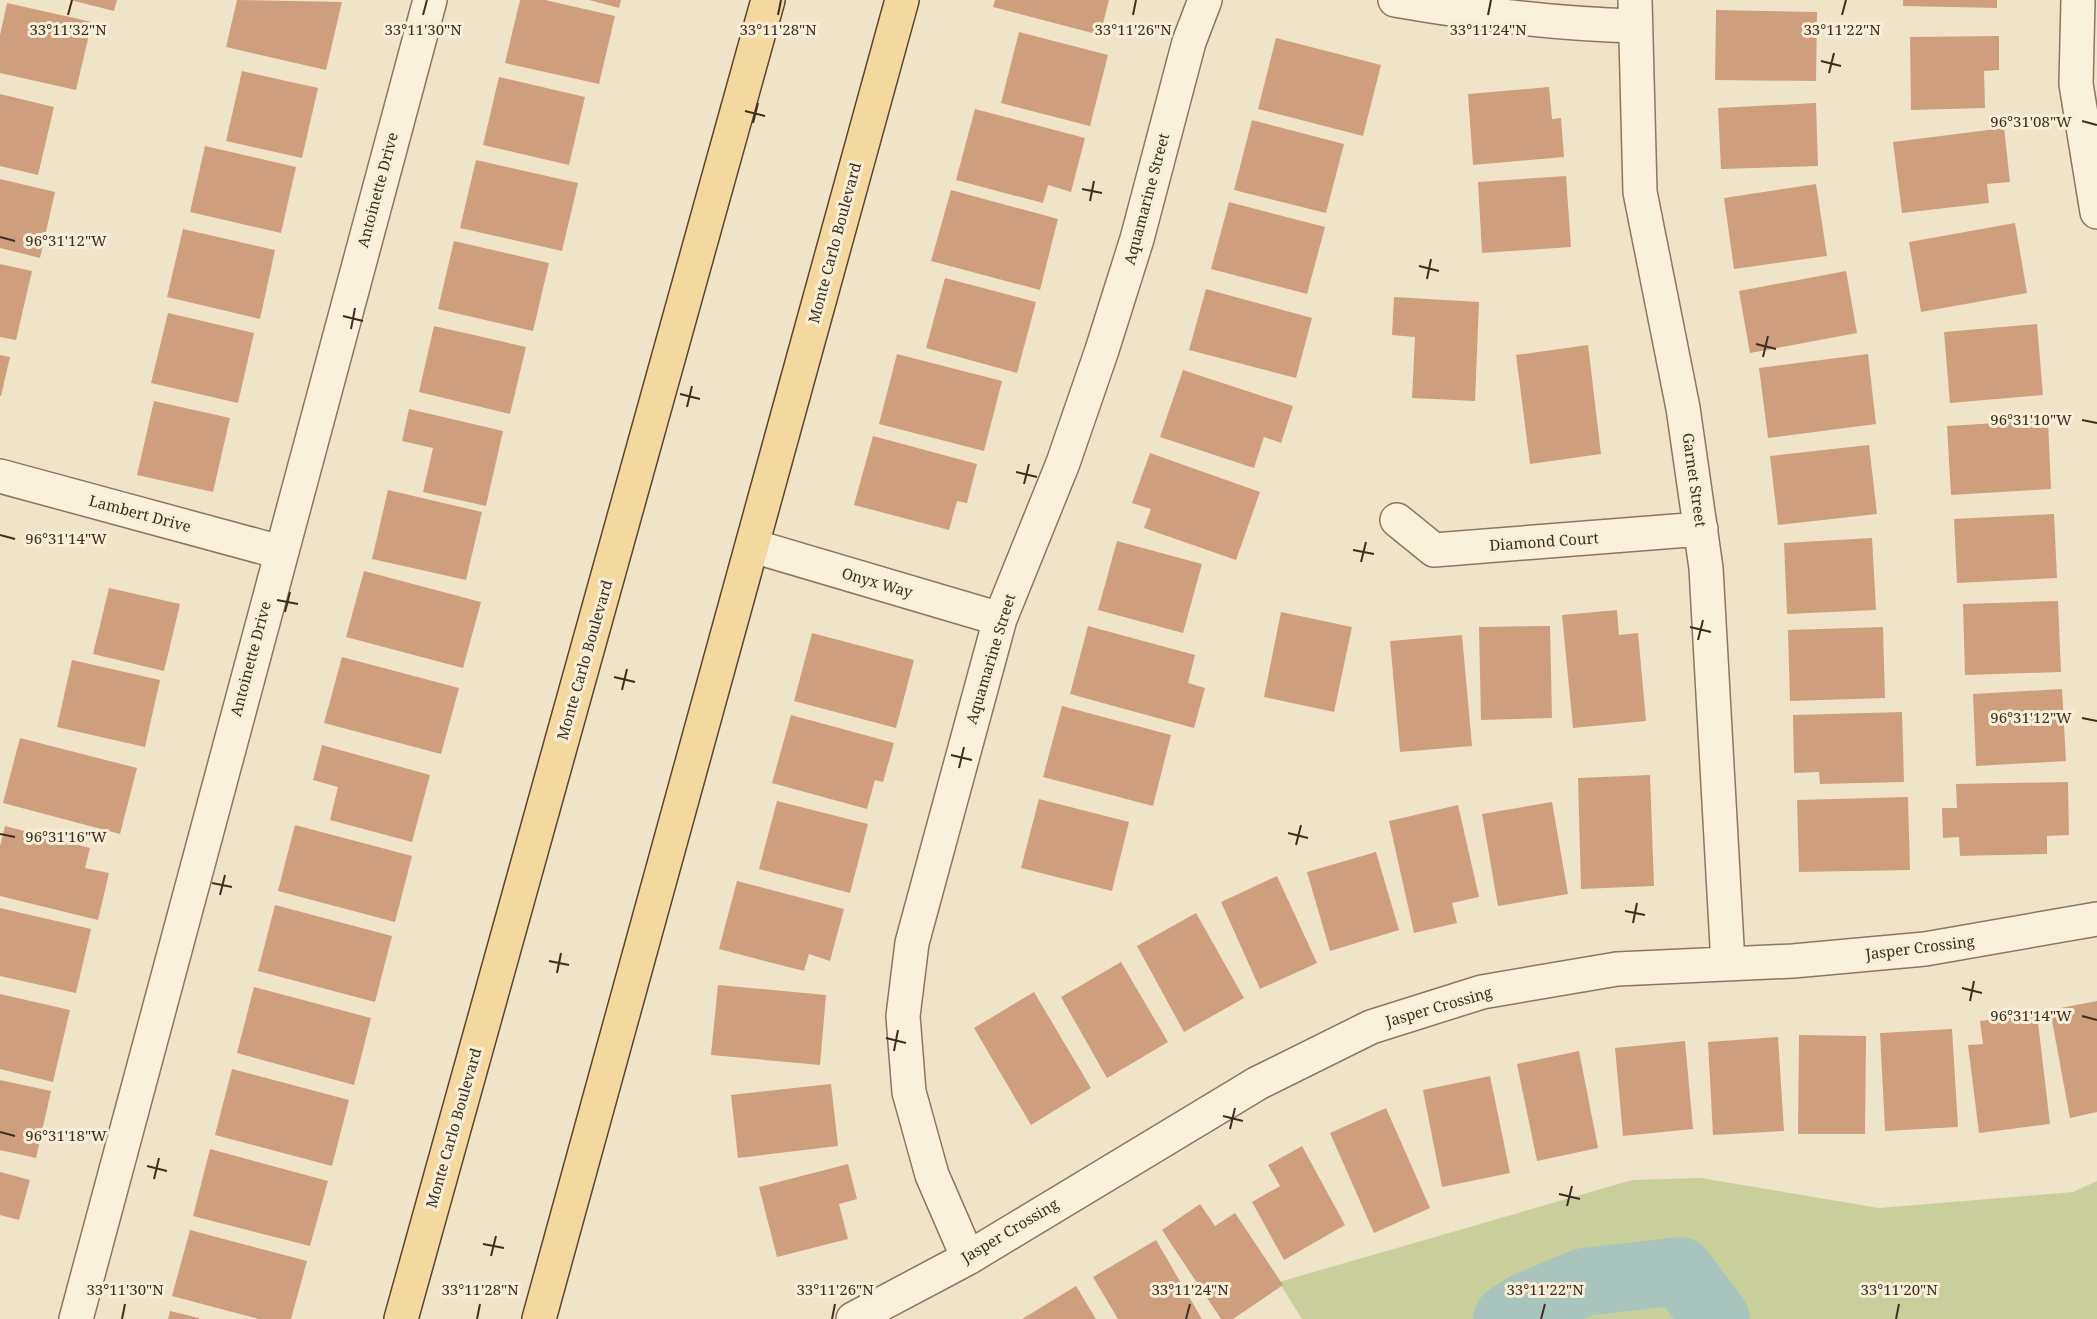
<svg xmlns="http://www.w3.org/2000/svg" width="2097" height="1319" font-family="'Noto Serif',serif">
	<style>
		.green { fill: #c9cf9b }
		.lines { fill: none; stroke-linecap: round; stroke-linejoin: round }
		.river { stroke: #a9c4bc; stroke-width: 68 }
		.building { fill: #cf9f7d }
		.minor-casing { stroke: #8d765c; stroke-width: 36 }
		.major-casing { stroke: #5b4430; stroke-width: 36 }
		.minor { stroke: #faf1dc; stroke-width: 33 }
		.major { stroke: #f3d9a0; stroke-width: 33 }
		.ticks { fill: none; stroke: #3d2e20; stroke-width: 2 }
		.labels { text-anchor: middle; stroke-width: 6; stroke-linejoin: round; paint-order: stroke }
		.street-label { font-size: 15px; fill: #3d2e20; stroke: #f7eed8 }
		.ticks-label { font-size: 15px; text-anchor: middle; fill: #3d2e20; stroke: #f7eed8; stroke-width: 6; stroke-linejoin: round; paint-order: stroke }
	</style>
	<rect width="100%" height="100%" fill="#f0e4c8"/>
	<path class="green" d="M 1701,1178 L 1879,1208 L 2073,1192 L 2097,1181 L 2097,1319 L 1302,1319 L 1279,1282 L 1632,1180 Z"/>
	<g class="lines">
		<path class="river" d="M 1507,1319 L 1525,1307 L 1584,1282 L 1680,1271 L 1716,1319"/>
	</g>
	<path class="building" d="M 70,0 L 117,0 L 114,11 Z
		M 237,0 L 342,2 L 326,70 L 226,47 Z
		M 520,0 L 545,0 L 615,16 L 599,84 L 505,63 Z
		M 589,0 L 621,0 L 619,8 Z
		M 995,0 L 1109,0 L 1100,35 L 993,7 Z
		M 1903,0 L 1997,0 L 1997,8 L 1903,6 Z
		M 7,3 L 92,22 L 76,90 L 0,73 L 0,35 Z
		M 1716,10 L 1817,12 L 1816,81 L 1715,80 Z
		M 1019,32 L 1108,55 L 1090,126 L 1001,103 Z
		M 1999,36 L 1999,70 L 1984,71 L 1985,108 L 1911,110 L 1910,37 Z
		M 1276,38 L 1381,65 L 1363,136 L 1258,109 Z
		M 242,71 L 318,88 L 302,158 L 226,141 Z
		M 499,77 L 585,97 L 569,165 L 483,145 Z
		M 1549,87 L 1552,119 L 1561,118 L 1564,157 L 1473,165 L 1468,94 Z
		M 0,94 L 54,107 L 38,175 L 0,166 Z
		M 1816,103 L 1818,166 L 1721,169 L 1718,108 Z
		M 975,109 L 1085,138 L 1071,192 L 1048,185 L 1043,203 L 956,180 Z
		M 1252,120 L 1344,144 L 1326,213 L 1234,190 Z
		M 2004,128 L 2010,182 L 1987,184 L 1989,203 L 1902,213 L 1893,142 Z
		M 205,146 L 296,167 L 281,233 L 190,212 Z
		M 476,160 L 578,183 L 562,251 L 460,228 Z
		M 1566,176 L 1571,247 L 1482,253 L 1478,182 Z
		M 0,179 L 55,192 L 40,258 L 0,248 Z
		M 1816,184 L 1827,256 L 1734,269 L 1724,198 Z
		M 951,190 L 1058,219 L 1040,290 L 931,261 Z
		M 1229,202 L 1325,227 L 1307,294 L 1211,269 Z
		M 2015,223 L 2027,293 L 1921,312 L 1909,242 Z
		M 183,229 L 275,250 L 260,319 L 167,297 Z
		M 454,241 L 549,263 L 533,331 L 438,309 Z
		M 0,264 L 32,271 L 16,340 L 0,337 Z
		M 1846,271 L 1857,333 L 1750,353 L 1739,291 Z
		M 945,278 L 1036,302 L 1017,373 L 926,348 Z
		M 1206,289 L 1312,318 L 1296,378 L 1189,350 Z
		M 1394,297 L 1479,302 L 1475,401 L 1412,398 L 1415,337 L 1392,335 Z
		M 168,313 L 254,333 L 238,403 L 151,383 Z
		M 2037,324 L 2043,395 L 1950,403 L 1944,332 Z
		M 434,326 L 526,347 L 510,414 L 419,392 Z
		M 1588,345 L 1601,454 L 1530,464 L 1516,355 Z
		M 897,354 L 1002,381 L 984,451 L 879,424 Z
		M 1868,354 L 1876,424 L 1768,438 L 1759,368 Z
		M 0,355 L 10,357 L 1,396 L 0,396 Z
		M 1183,370 L 1293,406 L 1281,443 L 1264,437 L 1254,468 L 1160,437 Z
		M 154,401 L 230,418 L 213,492 L 137,475 Z
		M 409,409 L 503,431 L 486,506 L 423,492 L 433,448 L 402,441 Z
		M 2048,420 L 2051,489 L 1951,495 L 1947,426 Z
		M 873,436 L 977,464 L 967,503 L 957,501 L 949,530 L 854,505 Z
		M 1869,445 L 1877,514 L 1778,525 L 1770,456 Z
		M 1150,453 L 1260,492 L 1236,560 L 1144,528 L 1151,509 L 1132,503 Z
		M 388,490 L 482,512 L 466,580 L 372,559 Z
		M 2054,514 L 2057,578 L 1957,583 L 1954,519 Z
		M 1872,538 L 1876,610 L 1787,614 L 1784,543 Z
		M 1117,541 L 1202,564 L 1183,633 L 1098,610 Z
		M 364,571 L 481,602 L 463,668 L 346,637 Z
		M 109,588 L 180,604 L 164,671 L 93,654 Z
		M 2058,601 L 2061,672 L 1965,675 L 1963,604 Z
		M 1617,610 L 1619,635 L 1638,633 L 1646,721 L 1573,728 L 1562,615 Z
		M 1281,612 L 1352,627 L 1334,712 L 1264,697 Z
		M 1088,626 L 1195,655 L 1188,683 L 1205,688 L 1194,728 L 1070,694 Z
		M 1550,626 L 1552,718 L 1481,720 L 1479,627 Z
		M 1883,627 L 1885,698 L 1790,701 L 1788,630 Z
		M 812,633 L 914,660 L 896,728 L 794,701 Z
		M 1462,635 L 1472,746 L 1400,752 L 1390,641 Z
		M 342,657 L 459,688 L 441,754 L 324,723 Z
		M 72,660 L 160,680 L 145,747 L 57,727 Z
		M 2062,689 L 2066,761 L 1976,766 L 1973,694 Z
		M 1062,706 L 1171,735 L 1153,806 L 1043,777 Z
		M 1902,712 L 1904,782 L 1820,784 L 1819,772 L 1794,773 L 1793,715 Z
		M 791,715 L 894,743 L 883,782 L 875,780 L 867,809 L 772,783 Z
		M 20,738 L 137,768 L 120,834 L 3,803 Z
		M 322,745 L 430,775 L 412,842 L 330,820 L 338,787 L 313,780 Z
		M 1650,775 L 1654,886 L 1581,889 L 1578,778 Z
		M 2068,782 L 2069,835 L 2047,836 L 2047,854 L 1960,856 L 1959,837 L 1943,838 L 1942,808 L 1957,808 L 1956,784 Z
		M 1908,797 L 1910,870 L 1799,872 L 1797,800 Z
		M 1039,799 L 1129,822 L 1112,891 L 1021,868 Z
		M 777,801 L 868,824 L 850,893 L 759,869 Z
		M 1552,802 L 1568,894 L 1498,906 L 1482,814 Z
		M 1458,805 L 1479,897 L 1452,903 L 1457,923 L 1414,933 L 1389,821 Z
		M 295,825 L 412,856 L 395,922 L 278,891 Z
		M 5,826 L 90,848 L 85,868 L 109,873 L 98,920 L 0,896 L 0,846 Z
		M 1376,852 L 1399,930 L 1330,951 L 1307,872 Z
		M 1277,876 L 1317,963 L 1260,989 L 1221,902 Z
		M 737,881 L 844,909 L 830,961 L 809,954 L 804,971 L 719,949 Z
		M 275,905 L 392,936 L 375,1002 L 258,971 Z
		M 0,908 L 91,929 L 76,993 L 0,976 Z
		M 1196,913 L 1244,998 L 1184,1032 L 1137,946 Z
		M 1121,962 L 1168,1042 L 1107,1078 L 1061,997 Z
		M 718,985 L 826,995 L 820,1065 L 711,1055 Z
		M 254,987 L 371,1018 L 354,1085 L 237,1053 Z
		M 1034,992 L 1091,1088 L 1031,1125 L 974,1028 Z
		M 0,994 L 70,1010 L 53,1082 L 0,1069 Z
		M 2097,1001 L 2097,1112 L 2070,1118 L 2050,1010 Z
		M 2037,1014 L 2050,1124 L 1979,1133 L 1968,1045 L 1983,1044 L 1980,1021 Z
		M 1952,1029 L 1958,1127 L 1885,1131 L 1880,1033 Z
		M 1799,1035 L 1866,1036 L 1865,1134 L 1798,1134 Z
		M 1778,1037 L 1784,1131 L 1713,1135 L 1708,1042 Z
		M 1685,1041 L 1693,1129 L 1623,1136 L 1615,1048 Z
		M 1579,1051 L 1598,1148 L 1537,1161 L 1517,1064 Z
		M 232,1069 L 349,1100 L 332,1166 L 215,1135 Z
		M 1490,1076 L 1510,1173 L 1442,1187 L 1423,1090 Z
		M 0,1080 L 51,1091 L 36,1158 L 0,1150 Z
		M 831,1084 L 838,1146 L 738,1158 L 731,1095 Z
		M 1386,1108 L 1430,1208 L 1374,1233 L 1330,1133 Z
		M 1302,1146 L 1345,1225 L 1284,1260 L 1252,1202 L 1280,1186 L 1268,1165 Z
		M 210,1149 L 328,1181 L 310,1246 L 193,1216 Z
		M 848,1164 L 857,1199 L 839,1204 L 848,1239 L 777,1257 L 759,1187 Z
		M 0,1172 L 30,1180 L 19,1220 L 0,1215 Z
		M 1200,1204 L 1215,1226 L 1235,1213 L 1283,1285 L 1233,1319 L 1221,1319 L 1162,1230 Z
		M 190,1230 L 307,1261 L 291,1319 L 259,1319 L 172,1296 Z
		M 1156,1240 L 1202,1319 L 1118,1319 L 1093,1277 Z
		M 1076,1286 L 1096,1319 L 1022,1319 Z
		M 170,1311 L 199,1318 L 199,1319 L 168,1319 Z"/>
	<g class="lines">
		<defs>
			<path id="minor" d="M 1395,0 C 1475,14 1553,24 1635,26
				M 1635,0 L 1640,192 L 1683,408 L 1706,568 L 1728,964
				M 2078,0 L 2076,84 L 2097,212
				M 0,476 L 280,552
				M 1397,520 L 1434,550 L 1701,529
				M 753,546 L 1000,619
				M 968,1258 L 932,1175 L 909,1092 L 903,1016 L 912,943 L 1000,619 L 1063,463 L 1102,350 L 1137,239 L 1189,42 L 1205,0
				M 76,1319 L 430,0
				M 853,1319 L 968,1258 L 1258,1083 L 1371,1027 L 1482,992 L 1617,969 L 1793,961 L 1925,949 L 2097,919"/>
			<path id="major" d="M 401,1319 L 768,0
				M 539,1319 L 902,0"/>
		</defs>
		<use href="#minor" class="minor-casing"/>
		<use href="#major" class="major-casing"/>
		<use href="#minor" class="minor"/>
		<use href="#major" class="major"/>
	</g>
	<path class="ticks" d="M 68,15 L 72,0M 423,15 L 427,0M 778,15 L 781,0M 1133,15 L 1136,0M 1488,15 L 1491,0M 1842,15 L 1846,0M 1821,61 L 1841,66M 1829,73 L 1834,53M 745,111 L 765,116M 2082,121 L 2097,125M 753,123 L 758,103M 1082,189 L 1102,193M 1090,201 L 1094,181M 0,237 L 15,241M 1419,266 L 1439,271M 1427,279 L 1431,259M 343,316 L 363,321M 351,329 L 355,308M 1756,344 L 1776,349M 1763,357 L 1768,336M 680,394 L 700,399M 687,407 L 692,386M 2082,420 L 2097,423M 1016,472 L 1037,477M 1024,484 L 1029,464M 0,535 L 15,539M 1353,550 L 1374,554M 1361,562 L 1366,542M 277,600 L 298,604M 285,612 L 290,592M 1690,627 L 1711,632M 1698,640 L 1703,620M 614,677 L 635,682M 622,690 L 627,669M 2082,718 L 2097,721M 951,755 L 972,760M 959,768 L 964,747M 1288,833 L 1308,838M 0,834 L 15,837M 1296,845 L 1301,825M 212,883 L 232,887M 220,895 L 225,875M 1625,911 L 1645,915M 1633,923 L 1637,903M 549,961 L 569,965M 557,973 L 561,953M 1962,988 L 1982,993M 1970,1001 L 1974,981M 2082,1016 L 2097,1020M 886,1038 L 906,1043M 894,1051 L 898,1030M 1223,1116 L 1243,1121M 1230,1129 L 1235,1108M 0,1132 L 15,1136M 147,1166 L 167,1171M 154,1179 L 159,1158M 1559,1194 L 1580,1199M 1567,1206 L 1572,1186M 483,1244 L 504,1248M 491,1256 L 496,1236M 122,1319 L 125,1304M 477,1319 L 480,1304M 832,1319 L 835,1304M 1186,1319 L 1190,1304M 1541,1319 L 1545,1304M 1896,1319 L 1899,1304"/>
	<g class="labels">
		<g class="street-label">
			<text transform="translate(378 190) rotate(-75)" y="5">Antoinette Drive</text>
			<text transform="translate(1147 199) rotate(-75)" y="5">Aquamarine Street</text>
			<text transform="translate(835 243) rotate(-75)" y="5">Monte Carlo Boulevard</text>
			<text transform="translate(1694 480) rotate(82)" y="5">Garnet Street</text>
			<text transform="translate(140 514) rotate(15)" y="5">Lambert Drive</text>
			<text transform="translate(1544 542) rotate(-4)" y="5">Diamond Court</text>
			<text transform="translate(877 583) rotate(16)" y="5">Onyx Way</text>
			<text transform="translate(251 659) rotate(-75)" y="5">Antoinette Drive</text>
			<text transform="translate(991 659) rotate(-73)" y="5">Aquamarine Street</text>
			<text transform="translate(585 660) rotate(-74)" y="5">Monte Carlo Boulevard</text>
			<text transform="translate(1920 948) rotate(-7)" y="5">Jasper Crossing</text>
			<text transform="translate(1439 1007) rotate(-16)" y="5">Jasper Crossing</text>
			<text transform="translate(454 1128) rotate(-74)" y="5">Monte Carlo Boulevard</text>
			<text transform="translate(1010 1231) rotate(-31)" y="5">Jasper Crossing</text>
		</g>
	</g>
	<g class="ticks-label">
		<text x="68" y="35">33°11'32"N</text>
		<text x="423" y="35">33°11'30"N</text>
		<text x="778" y="35">33°11'28"N</text>
		<text x="1133" y="35">33°11'26"N</text>
		<text x="1488" y="35">33°11'24"N</text>
		<text x="1842" y="35">33°11'22"N</text>
		<text x="2031" y="127">96°31'08"W</text>
		<text x="66" y="246">96°31'12"W</text>
		<text x="2031" y="425">96°31'10"W</text>
		<text x="66" y="544">96°31'14"W</text>
		<text x="2031" y="723">96°31'12"W</text>
		<text x="66" y="842">96°31'16"W</text>
		<text x="2031" y="1021">96°31'14"W</text>
		<text x="66" y="1141">96°31'18"W</text>
		<text x="125" y="1295">33°11'30"N</text>
		<text x="480" y="1295">33°11'28"N</text>
		<text x="835" y="1295">33°11'26"N</text>
		<text x="1190" y="1295">33°11'24"N</text>
		<text x="1545" y="1295">33°11'22"N</text>
		<text x="1899" y="1295">33°11'20"N</text>
	</g>
</svg>
